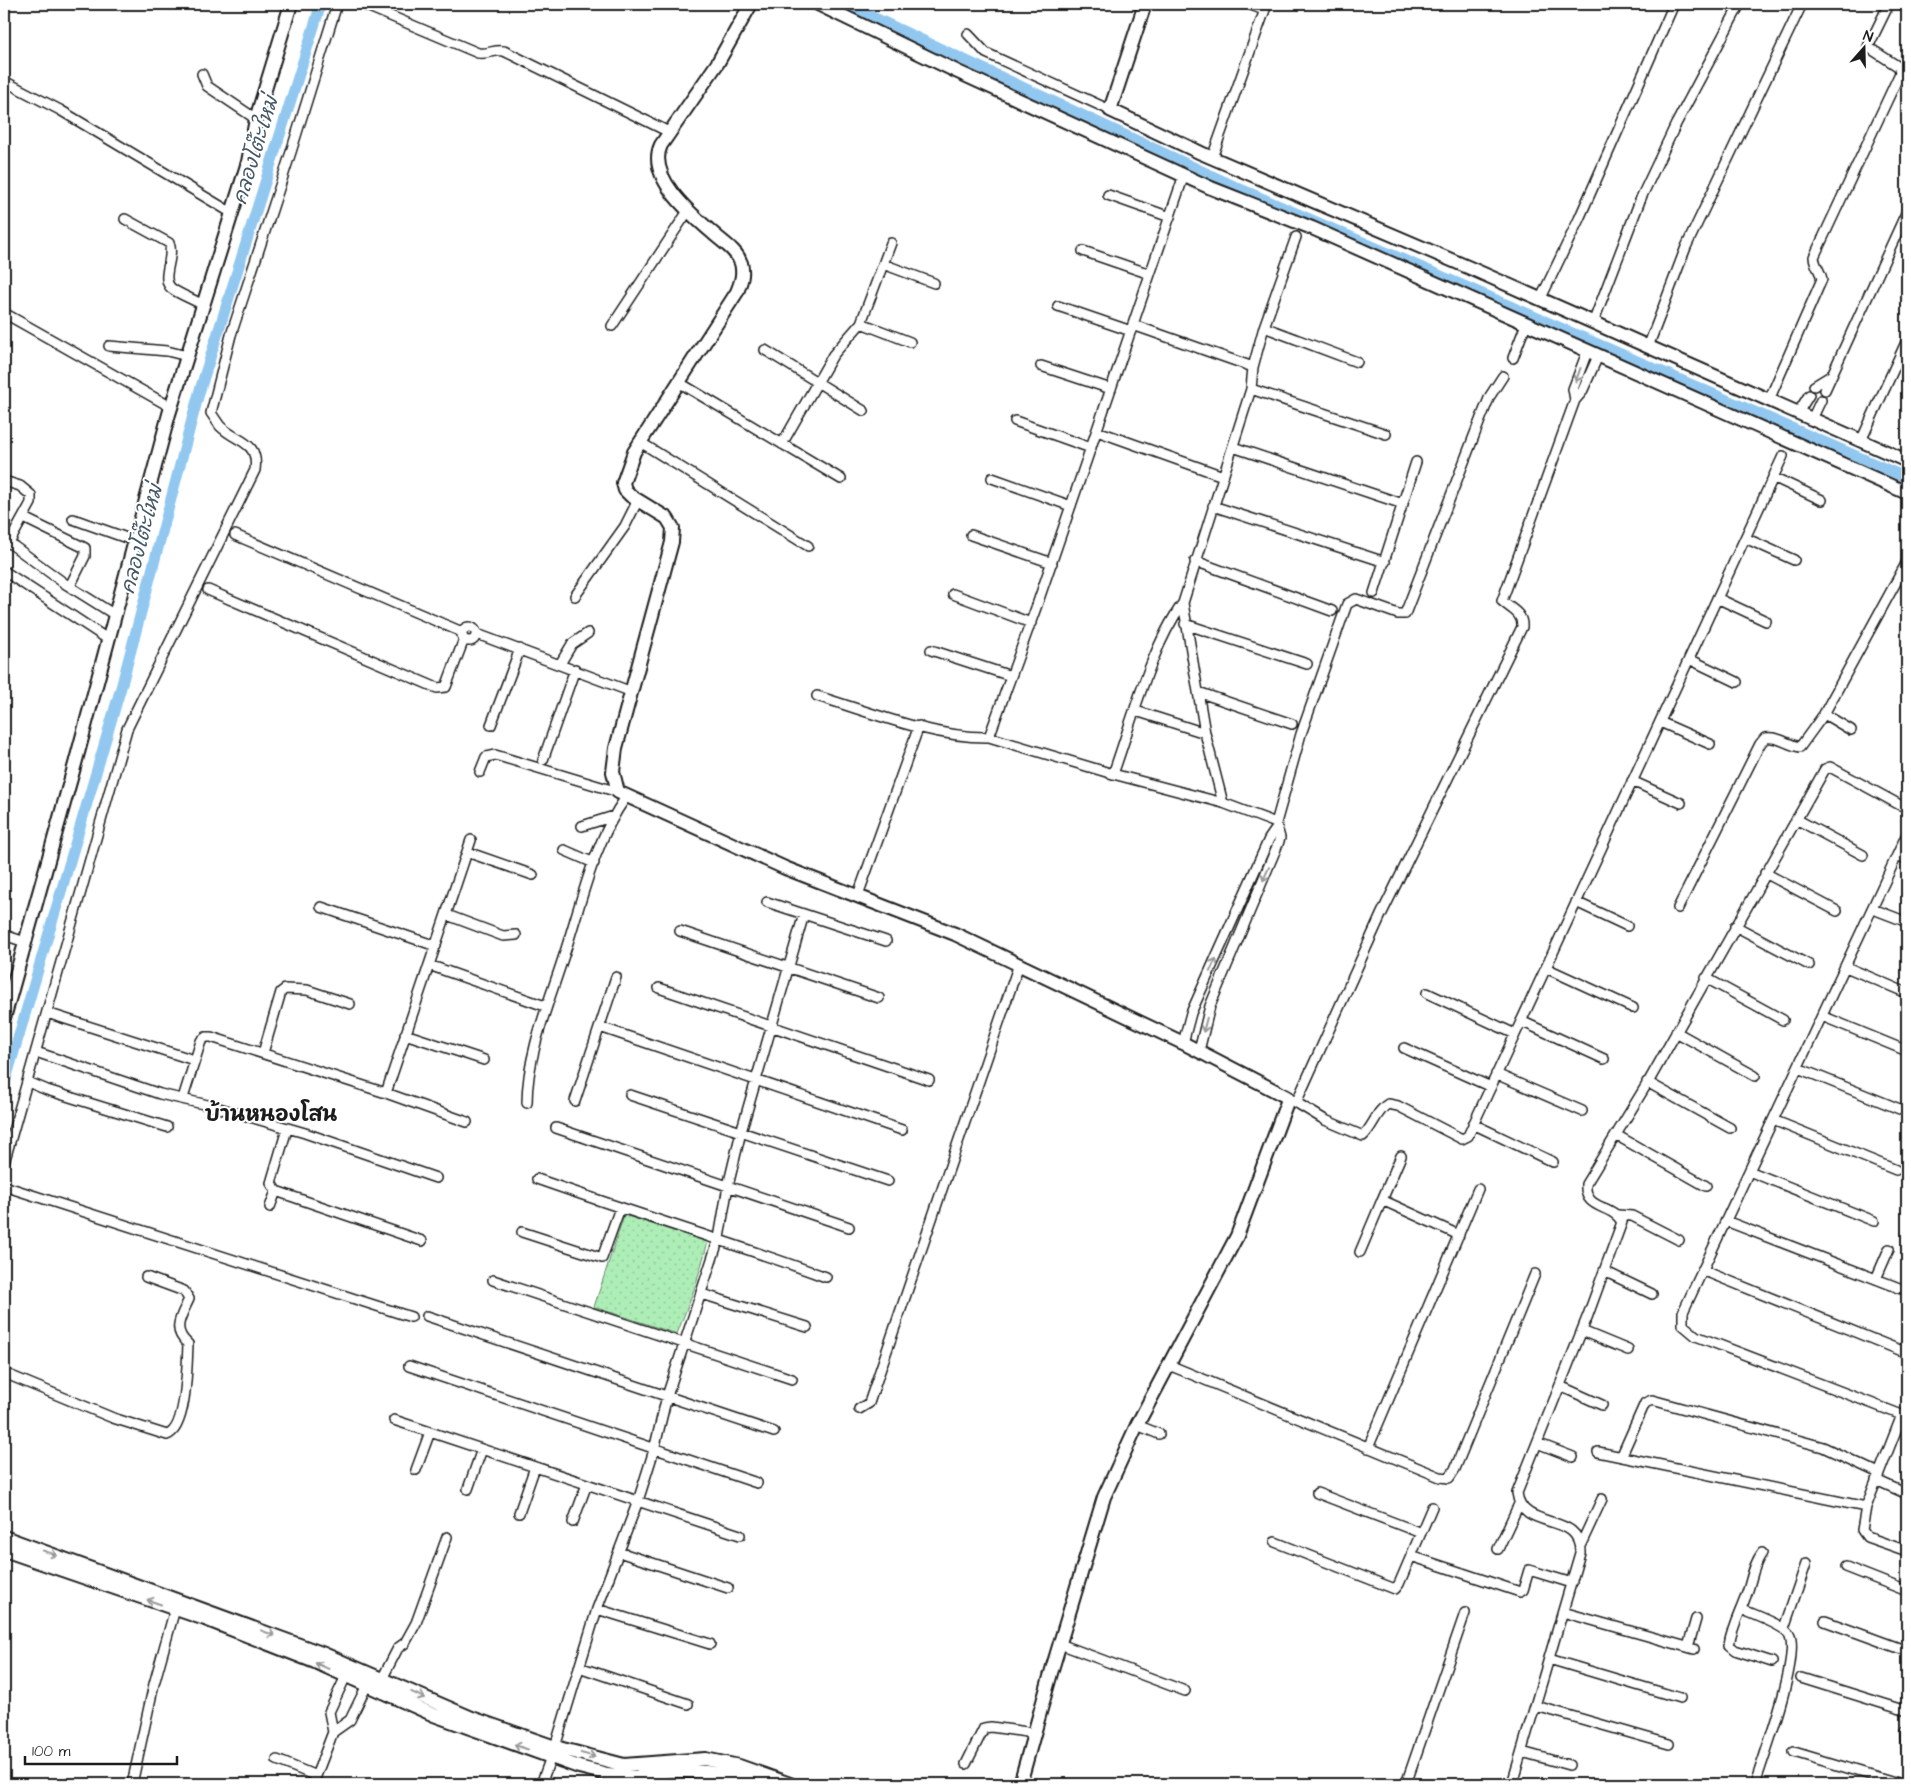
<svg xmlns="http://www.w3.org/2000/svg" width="1911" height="1788" font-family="'Architects Daughter','Playpen Sans Thai',sans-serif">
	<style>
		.park { fill: url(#park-dots); stroke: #64856a }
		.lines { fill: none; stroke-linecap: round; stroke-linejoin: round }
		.canal { stroke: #92c8f0; stroke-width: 11 }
		.street-casing { stroke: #1c1c1c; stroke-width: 12 }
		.secondary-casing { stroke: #1c1c1c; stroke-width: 16 }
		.street { stroke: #fff; stroke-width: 9 }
		.secondary { stroke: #fff; stroke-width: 12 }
		.oneway { stroke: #999 }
		.labels { text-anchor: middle; stroke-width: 4; stroke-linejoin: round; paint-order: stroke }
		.water-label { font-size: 20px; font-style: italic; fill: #455866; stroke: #fff }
		.quarter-label { font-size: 21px; font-weight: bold; fill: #1c1c1c; stroke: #fff }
	</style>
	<defs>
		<pattern id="park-dots" width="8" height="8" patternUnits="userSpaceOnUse" patternTransform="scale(1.25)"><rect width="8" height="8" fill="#adeeb7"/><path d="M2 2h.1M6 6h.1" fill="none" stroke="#94cc9d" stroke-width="1.8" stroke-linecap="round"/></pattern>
	</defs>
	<rect width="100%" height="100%" fill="#fff"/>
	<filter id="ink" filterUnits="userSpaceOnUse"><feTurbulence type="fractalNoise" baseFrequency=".02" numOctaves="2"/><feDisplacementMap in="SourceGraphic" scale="10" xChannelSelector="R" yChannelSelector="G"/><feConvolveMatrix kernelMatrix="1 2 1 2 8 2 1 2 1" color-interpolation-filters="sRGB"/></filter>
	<g filter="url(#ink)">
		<path class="park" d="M 624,1215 L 708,1242 L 695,1287 L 677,1334 L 594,1307 Z"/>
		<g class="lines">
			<path class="canal" d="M 845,4 L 1238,188 L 1907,478
				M 4,1086 L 122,684 L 199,393 L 321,4"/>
			<defs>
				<path id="street" d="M 362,4 L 478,53 C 487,55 495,49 504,51 L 669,132
					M 1248,4 L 1264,10
					M 968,34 L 986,53 L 1110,110
					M 202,74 L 207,86 L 256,119
					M 4,81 L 60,110 L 232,213
					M 1212,158 L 1267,4
					M 1108,195 L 1170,217
					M 125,219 L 169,243 C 175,257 160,278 171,288 C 180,295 193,299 203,305
					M 1083,251 L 1150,274
					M 883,264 L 934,283
					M 1540,300 L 1579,219 L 1674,4
					M 1058,306 L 1131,331
					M 4,313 L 171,407
					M 861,323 L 910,342
					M 1593,323 L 1641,198 L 1676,124 L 1740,4
					M 1133,325 L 1253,367 L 1251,389 L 1183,603 L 1205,733 L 1223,803
					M 612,326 L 688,211
					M 1264,327 L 1357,362
					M 109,346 L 167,351 L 187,356
					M 1648,347 L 1686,247 L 1802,4
					M 765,350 L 864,411
					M 1513,358 L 1526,324
					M 1041,366 L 1111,389
					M 1253,367 L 1264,327 L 1296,237
					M 680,383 L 841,479
					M 1814,386 L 1832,375
					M 1251,389 L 1386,434
					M 1825,390 L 1907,211
					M 1575,400 L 1573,389 L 1587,352
					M 1769,400 L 1822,279 C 1820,270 1815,266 1814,257 L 1900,73 L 1899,67 L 1868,47 L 1889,4
					M 1798,413 L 1809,395
					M 1812,419 L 1821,400
					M 1015,421 L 1091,448
					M 1097,431 L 1223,476
					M 1861,441 L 1907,340
					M 640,442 L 808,546
					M 782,444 L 833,355 L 861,323 L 891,243
					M 1233,447 L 1403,504
					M 1773,477 L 1822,500
					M 992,478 L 1071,506
					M 4,481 L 20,486 L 31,495 L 31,503 L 9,543
					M 1213,506 L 1385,562
					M 24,518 L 85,548 L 85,556 L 70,586
					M 73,519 L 135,541
					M 235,535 L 462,632
					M 971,535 L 1052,563
					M 1745,538 L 1794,560
					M 4,539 L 64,583 L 115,615
					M 1195,561 L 1332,611
					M 4,571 L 109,640
					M 208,590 L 437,688 L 446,687 L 464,639
					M 1374,593 L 1416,462
					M 953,594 L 1031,623
					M 575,596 L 625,526 L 638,500
					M 1717,598 L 1766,621
					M 1185,624 L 1307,664
					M462 634a7 7 0 1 1 14 0a7 7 0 1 1-14 0Z
					M 477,634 L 632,692
					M 931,650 L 1011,676
					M 1689,659 L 1737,682
					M 560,664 L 572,644 L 588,633
					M 1198,692 L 1292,724
					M 817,696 C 870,712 933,738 989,737 L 1113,774 L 1223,803 L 1276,823 L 1280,838 L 1278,844 L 1210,1006 L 1199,1051
					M 1136,711 L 1205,733
					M 1824,714 L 1851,730
					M 1660,722 L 1710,744
					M 491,725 L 520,649
					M 989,737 L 1037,605 L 1184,175
					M 543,760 L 575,669
					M 480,772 L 486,757 L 495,755 L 618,792
					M 1113,774 C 1132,721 1150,649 1183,603
					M 1632,781 L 1681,803
					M 1796,819 L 1863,855
					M 1276,823 L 1301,734 L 1347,604 L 1356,599 L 1398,614 L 1405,614 L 1481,418 L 1490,396 L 1503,376
					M 582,826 L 614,816
					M 1907,834 L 1683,1312 L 1683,1325 L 1696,1336 L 1907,1417
					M 564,850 L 594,863
					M 467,852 L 533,875
					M 1897,856 L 1907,860
					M 1765,873 L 1837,911
					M 858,895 L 919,726
					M 767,902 L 886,941
					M 1576,902 L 1627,926
					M 321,907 L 436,946
					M 1678,908 L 1760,744 L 1765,738 C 1779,736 1787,745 1800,747 L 1824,714 L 1907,562
					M 1873,909 L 1907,922
					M 447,915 L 503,936 L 516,935
					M 1735,926 L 1809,965
					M 680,931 L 879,998
					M 4,935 L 25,942
					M 429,965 L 545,1006
					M 1846,967 L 1907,993
					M 1546,968 L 1633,1008
					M 1706,978 L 1783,1020
					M 659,988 L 929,1080
					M 1427,993 L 1515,1034
					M 47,1013 L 194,1060
					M 1822,1016 L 1907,1051
					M 1521,1021 L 1604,1059
					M 600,1027 L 902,1130
					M 1676,1032 L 1755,1076
					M 405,1034 L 484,1060
					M 1183,1043 L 1191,1013 L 1269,839 L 1276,829
					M 1404,1048 L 1491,1087
					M 36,1052 L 160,1094 L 212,1106 L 305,1133 L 436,1178
					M 263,1053 L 281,992 L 285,989 L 307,990 L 350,1004
					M 1798,1068 L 1907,1112
					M 1496,1074 L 1582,1111
					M 28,1082 L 47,1090 L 167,1127
					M 1647,1082 L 1730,1128
					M 386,1093 L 471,840
					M 630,1095 L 888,1181
					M 1287,1097 L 1325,1120 L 1363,1136 C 1373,1127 1377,1110 1388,1104 L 1398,1106 L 1462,1139 L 1468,1136 L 1783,456
					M 183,1098 L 201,1041 L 206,1037 L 211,1037 L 386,1093 L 467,1122
					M 575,1101 L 616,977
					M 527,1103 C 527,1053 550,1000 565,952 C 582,900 594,842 626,797
					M 1296,1103 L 1381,915 L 1522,627 C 1523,613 1511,609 1502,601 L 1575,400 L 1582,392 L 1598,356
					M 1773,1120 L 1896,1170
					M 1473,1124 L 1553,1162
					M 556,1128 L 849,1227
					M 287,1129 L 271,1183 L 276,1191 L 422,1241
					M 1616,1135 L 1706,1186
					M 1401,1156 L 1382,1200 L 1459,1235
					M 4,1163 L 127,729 L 255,470 C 259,440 237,443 220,426 C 217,422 214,417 211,413 L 231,335 L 291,152 L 337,4
					M 1749,1171 L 1874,1221
					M 537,1179 C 633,1213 730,1242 826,1277
					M 4,1186 L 411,1317
					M 270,1207 L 276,1191
					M 1618,1215 L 1632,1216 L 1679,1240
					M 1726,1221 L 1907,1291
					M 522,1232 L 602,1258 L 620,1208
					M 1360,1252 L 1382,1200
					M 1702,1270 L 1907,1353
					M 1604,1271 L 1652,1294
					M 1876,1279 L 1889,1249
					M 493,1280 L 792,1379
					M 702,1294 L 807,1327
					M 427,1316 L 774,1432
					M 1582,1331 L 1628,1350
					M 1903,1352 L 1907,1342
					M 1169,1365 L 1440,1477 L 1449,1478 L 1455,1469 L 1535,1274
					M 409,1366 L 757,1483
					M 4,1373 L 113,1418 L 167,1435 C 187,1429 187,1364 188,1344 C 171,1329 181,1317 189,1299 L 184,1291 L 146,1277
					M 1560,1386 L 1602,1405
					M 859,1409 L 869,1403 L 1019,964
					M 1902,1415 L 1866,1507 L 1862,1530 L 1867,1537 L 1907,1551
					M 394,1420 L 740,1535
					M 1137,1425 L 1159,1434
					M 1537,1443 L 1573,1457
					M 1368,1448 L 1478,1189
					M 1598,1452 L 1866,1507
					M 1621,1457 L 1645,1403 L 1652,1400 L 1823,1447 L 1879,1473
					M 416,1470 L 430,1432
					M 1876,1480 L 1907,1494
					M 468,1489 L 482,1449
					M 1317,1493 L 1421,1533
					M 519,1513 L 535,1467
					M 573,1522 L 587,1484
					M 1275,1542 L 1395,1589 L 1399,1584 L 1432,1507
					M 1581,1544 L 1602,1499
					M 1498,1549 L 1519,1504
					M 619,1552 L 728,1588
					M 1762,1553 C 1753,1565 1752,1579 1747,1593 C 1741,1611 1732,1626 1729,1645 L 1735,1650 L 1772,1662
					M 1411,1556 L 1520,1592 L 1523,1590 L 1529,1570 L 1572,1583
					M 1846,1567 L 1907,1591
					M 597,1609 L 710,1644
					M 1741,1609 C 1752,1614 1787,1626 1790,1636 C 1799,1661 1764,1756 1755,1784
					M 1563,1612 L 1694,1649
					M 1825,1621 L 1907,1651
					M 1784,1628 L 1806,1564
					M 1060,1644 L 1185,1691
					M 1688,1647 L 1696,1619
					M 1549,1659 L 1680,1698
					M 579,1667 L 688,1704
					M 1801,1678 L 1907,1711
					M 382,1679 L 398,1648 L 405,1643 L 416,1623 L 447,1537
					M 1536,1706 L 1669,1744
					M 1906,1731 L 1907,1755
					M 333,1732 L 329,1712 L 346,1676
					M 555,1747 L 597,1609 L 638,1501 L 654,1450 L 667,1396 L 719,1238 L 728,1186 L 741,1132 L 804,914
					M 1522,1752 L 1569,1765
					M 1794,1752 L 1901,1784
					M 277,1760 L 316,1776
					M 966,1764 L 984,1728 L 991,1727 L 1034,1733
					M 132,1784 L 154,1684 L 175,1609
					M 313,1784 L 333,1732 L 350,1720 L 367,1685
					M 541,1784 L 551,1757
					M 1406,1784 L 1465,1613
					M 1512,1784 L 1580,1553 C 1582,1510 1522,1533 1517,1493 L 1588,1315 L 1622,1222 C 1611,1203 1584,1211 1586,1184 L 1650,1079 L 1825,769 L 1830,767 L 1900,805"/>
				<path id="secondary" d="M 751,4 L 717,64 L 661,145 C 646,177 692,215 715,235 C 724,243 737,251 741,263 C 744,274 741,282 737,292 L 634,452 L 623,483 L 625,490 L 631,496 L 667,518 L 673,528 L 672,542 L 616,748 L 613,772 L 618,792 L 785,868 L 955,934 L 1183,1043 L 1287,1097 L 1287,1102 L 1237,1236 L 1137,1425 L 1104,1497 L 1053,1666 L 1020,1784
					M 818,4 L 958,72 L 1211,188 L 1312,228 L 1907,493
					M 1145,4 L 1110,110 L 1201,153 L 1470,268 L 1907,461
					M 4,1018 L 75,764 L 169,414 L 248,162 L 256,119 L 291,4
					M 4,1537 L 324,1654 L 472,1718 L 555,1747 L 624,1765 L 705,1759 L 739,1766 L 790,1784
					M 4,1550 L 205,1619 L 315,1662 L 434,1715 L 579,1767 L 607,1774 L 635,1777 L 670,1771 L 706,1772 L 735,1777 L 756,1784"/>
			</defs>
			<use href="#street" class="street-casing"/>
			<use href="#secondary" class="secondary-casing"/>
			<use href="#street" class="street"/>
			<use href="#secondary" class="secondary"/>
		</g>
		<defs><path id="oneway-shaft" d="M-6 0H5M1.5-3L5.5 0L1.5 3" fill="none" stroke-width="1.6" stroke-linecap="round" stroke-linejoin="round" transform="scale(1.25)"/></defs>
		<g class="oneway">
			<use href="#oneway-shaft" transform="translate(1578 375) rotate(110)"/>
			<use href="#oneway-shaft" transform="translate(1266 874) rotate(114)"/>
			<use href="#oneway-shaft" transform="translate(1213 965) rotate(-65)"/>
			<use href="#oneway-shaft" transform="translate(1205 1025) rotate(104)"/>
			<use href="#oneway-shaft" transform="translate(50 1553) rotate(19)"/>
			<use href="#oneway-shaft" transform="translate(154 1602) rotate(-161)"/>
			<use href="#oneway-shaft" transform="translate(268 1633) rotate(21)"/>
			<use href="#oneway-shaft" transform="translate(322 1666) rotate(-156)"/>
			<use href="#oneway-shaft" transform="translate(418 1695) rotate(24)"/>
			<use href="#oneway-shaft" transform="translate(521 1747) rotate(-161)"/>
			<use href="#oneway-shaft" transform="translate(588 1755) rotate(15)"/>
		</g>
	</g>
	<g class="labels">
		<g class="water-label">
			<text transform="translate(255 150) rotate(-73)" y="7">คลองโต๊ะใหม่</text>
			<text transform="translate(141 539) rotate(-75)" y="7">คลองโต๊ะใหม่</text>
		</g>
		<g class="quarter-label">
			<text x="271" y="1121">บ้านหนองโสน</text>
		</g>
	</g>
	<rect width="1911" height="1788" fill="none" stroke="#fff" stroke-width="20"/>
	<rect x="10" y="10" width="1891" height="1768" fill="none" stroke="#1c1c1c" stroke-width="2" filter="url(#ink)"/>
	<g transform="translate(1864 48) rotate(20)" stroke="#ffffff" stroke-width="4" paint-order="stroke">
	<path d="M0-4L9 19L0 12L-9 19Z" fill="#1c1c1c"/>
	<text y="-8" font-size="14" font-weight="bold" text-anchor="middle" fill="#1c1c1c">N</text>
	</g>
	<path d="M25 1756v8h152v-8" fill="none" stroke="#1c1c1c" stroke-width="2.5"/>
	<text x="32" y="1756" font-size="15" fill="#1c1c1c" stroke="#ffffff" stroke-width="4" paint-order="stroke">100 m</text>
</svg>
